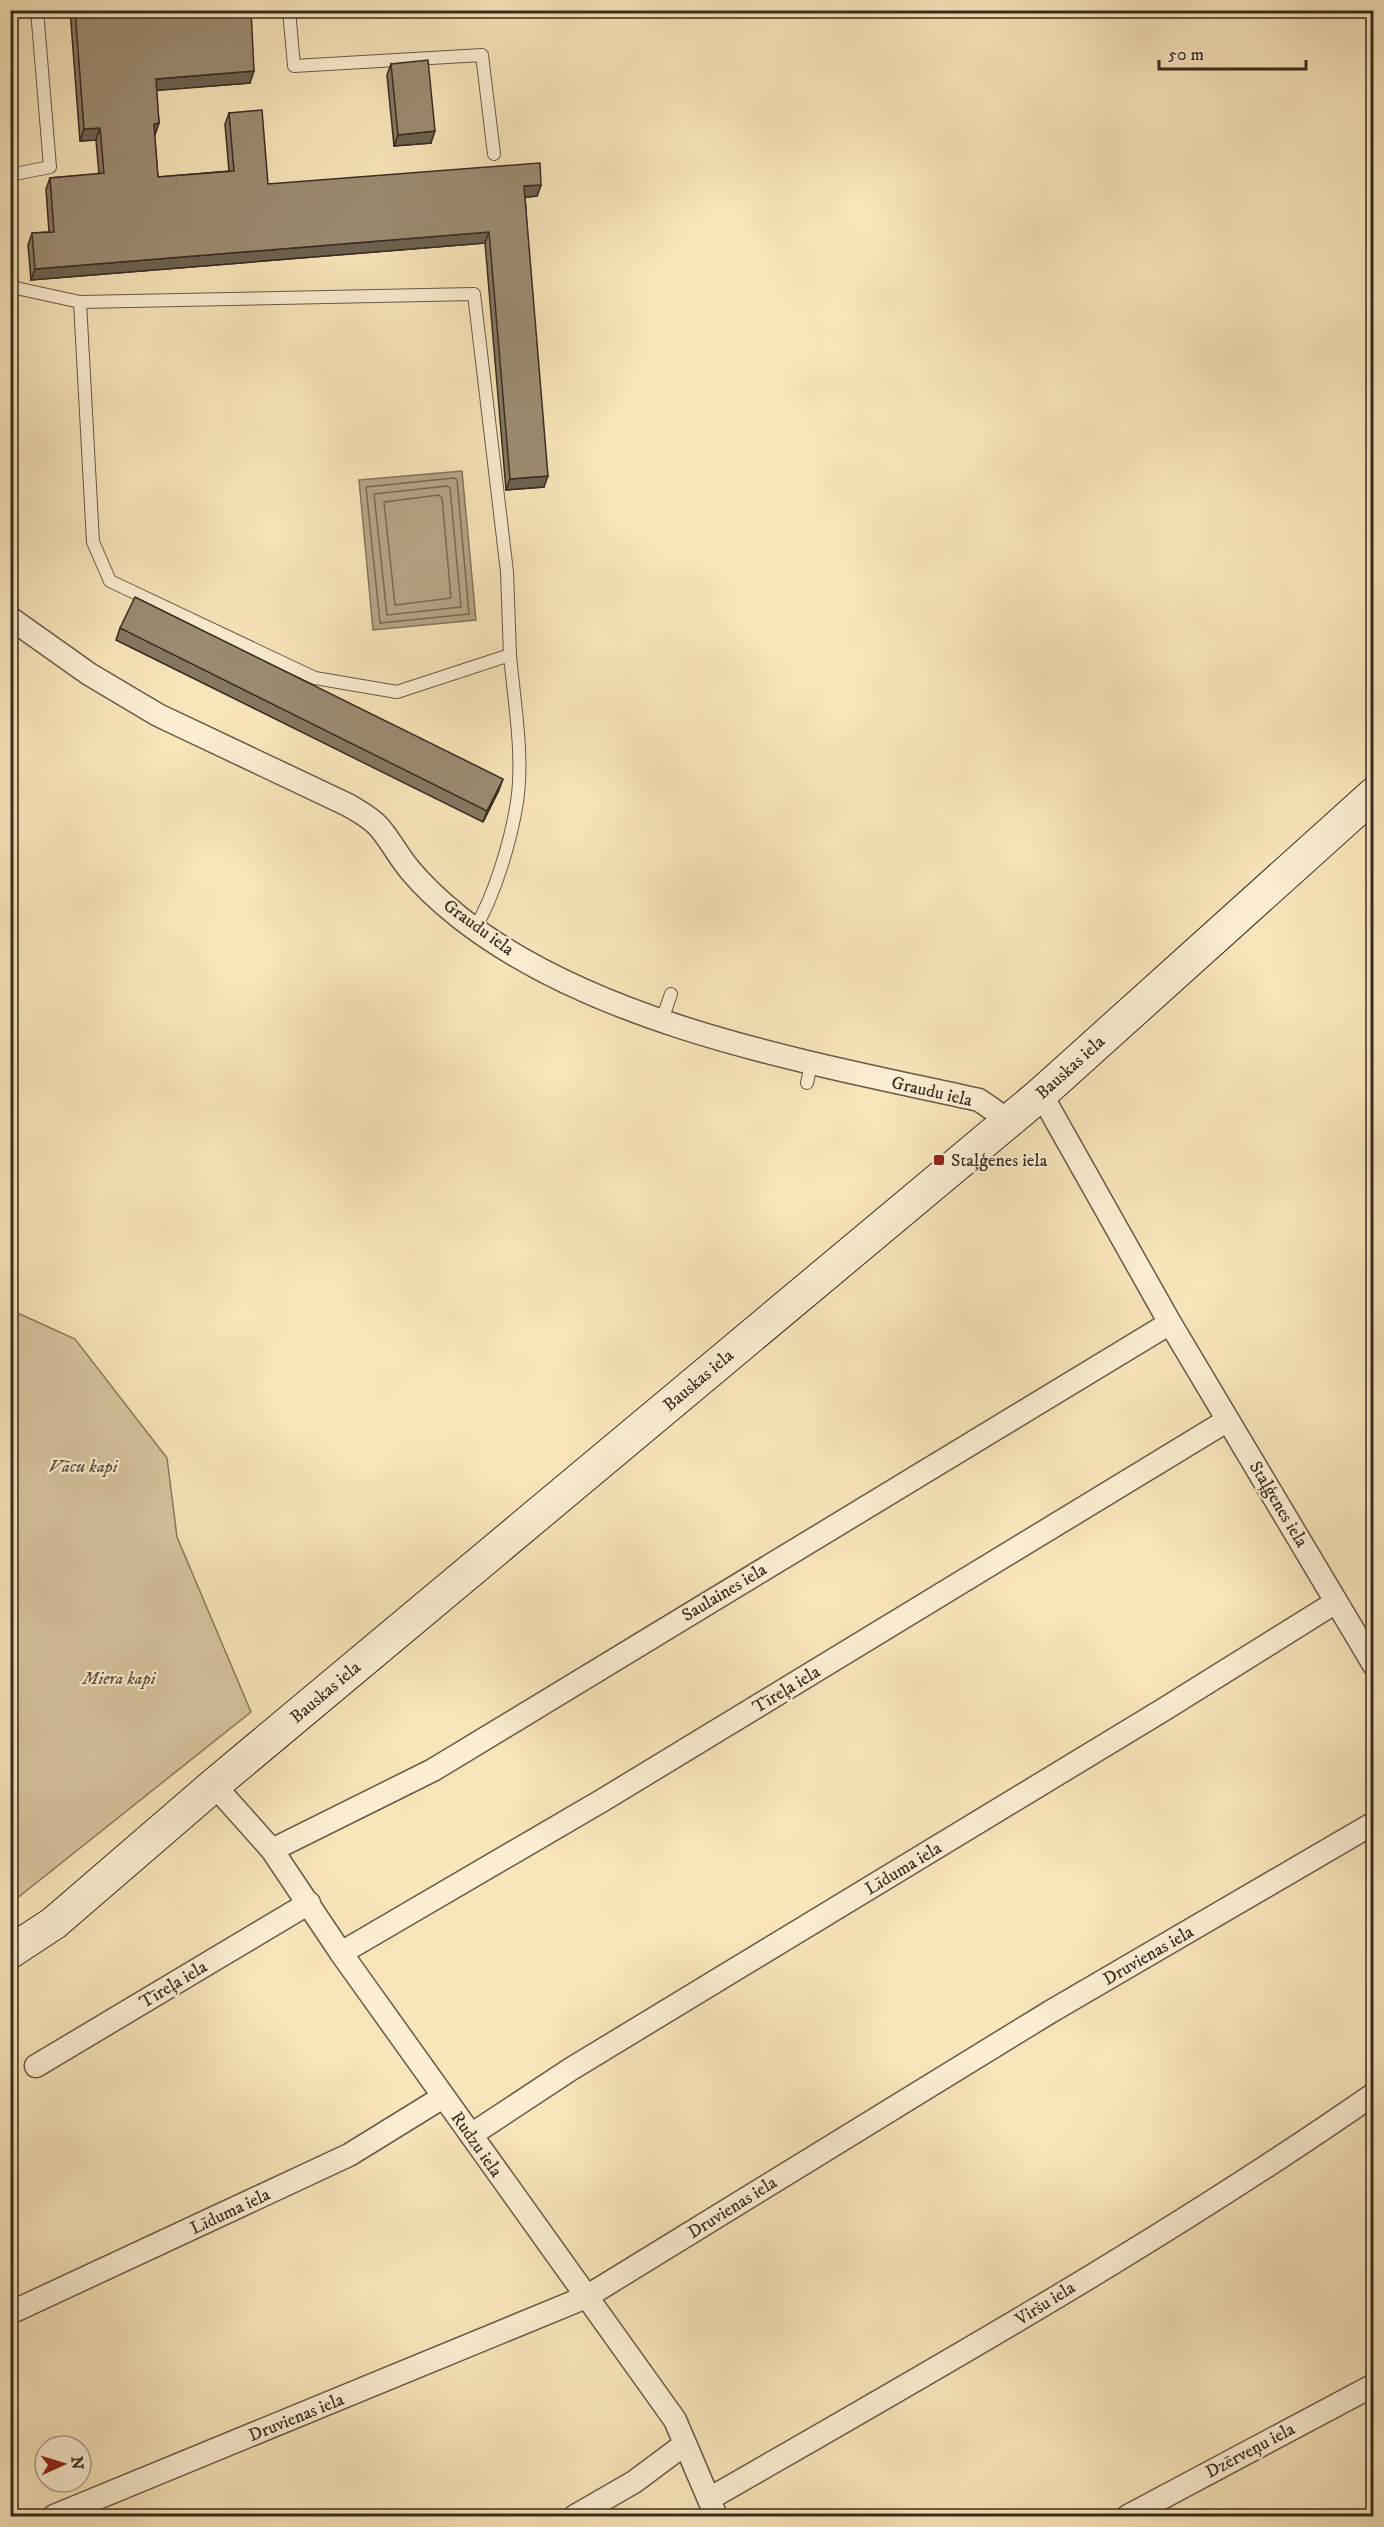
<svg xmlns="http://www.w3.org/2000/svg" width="1384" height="2527" font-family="'IM FELL DW Pica',serif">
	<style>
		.green { fill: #d8c5a0; stroke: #887862; stroke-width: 1.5 }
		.water { fill: #b7a687; stroke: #84755f; stroke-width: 1.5 }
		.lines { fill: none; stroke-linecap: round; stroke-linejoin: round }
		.shore { stroke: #786855; stroke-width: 1.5 }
		.lane-casing { stroke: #685a49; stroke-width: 14 }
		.street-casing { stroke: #685a49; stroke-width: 25 }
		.secondary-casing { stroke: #382b23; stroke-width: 35 }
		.lane { stroke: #fbeed2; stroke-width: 12 }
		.street { stroke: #fbeed2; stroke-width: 22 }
		.secondary { stroke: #fbeed2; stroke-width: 33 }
		.wall { fill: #867862; stroke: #382b23; stroke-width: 1.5 }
		.shaded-wall { fill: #6d6250; stroke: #382b23; stroke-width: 1.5 }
		.building { fill: #9c8c72; stroke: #382b23; stroke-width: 1.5 }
		.poi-dot { fill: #8f2418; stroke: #fbeed2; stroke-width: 2 }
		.labels { text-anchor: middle; stroke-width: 4.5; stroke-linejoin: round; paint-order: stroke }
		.street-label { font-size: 18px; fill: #382b23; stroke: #fbeed2 }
		.poi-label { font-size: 18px; fill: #382b23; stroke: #fbeed2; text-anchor: start }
		.park-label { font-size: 18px; font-style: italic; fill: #605242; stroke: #fbeed2 }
	</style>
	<rect width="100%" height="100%" fill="#f9e5ba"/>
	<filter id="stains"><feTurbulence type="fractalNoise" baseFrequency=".00333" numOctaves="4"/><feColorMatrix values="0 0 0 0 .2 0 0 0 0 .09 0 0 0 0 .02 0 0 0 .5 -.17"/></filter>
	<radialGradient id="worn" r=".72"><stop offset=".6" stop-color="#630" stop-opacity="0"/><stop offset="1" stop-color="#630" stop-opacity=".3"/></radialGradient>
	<path class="green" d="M 11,1310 L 75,1339 L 167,1458 L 177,1537 L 251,1712 L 11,1903 Z"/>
	<path class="water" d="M 462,471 L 476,620 L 373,630 L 359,480 Z"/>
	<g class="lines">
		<path class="shore" d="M 454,478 L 457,480 L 469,614 L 380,623 L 366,487 Z
			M 447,486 L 450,488 L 461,607 L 387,615 L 374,494 Z
			M 439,495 L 442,498 L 451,598 L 395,605 L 384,502 Z"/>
		<defs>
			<path id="lane" d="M 289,10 L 294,66 L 482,55 L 494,154
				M 10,175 L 50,167 L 37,10
				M 10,281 L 16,288 L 80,302 L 474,294 L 507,572 L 510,655 L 397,692 L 315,678 L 110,581 L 93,542 L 80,302
				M 475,928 C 495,895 511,840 517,802 C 524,756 514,701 510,655
				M 662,1020 L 671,994
				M 807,1083 L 811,1064"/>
			<path id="street" d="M 10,618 L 89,674 L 158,715 L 348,805 C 358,811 370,817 378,826 C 390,839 398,856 410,870 C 424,887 443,904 459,917 C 597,1026 811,1063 979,1100 L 995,1111 L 1005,1123
				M 1041,1094 L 1170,1323 L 1374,1665
				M 214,1785 L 272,1850 L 341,1953 L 675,2420 L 716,2516
				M 272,1850 L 433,1770 L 1170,1323
				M 341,1953 L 603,1800 L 1228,1420
				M 36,2066 L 309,1903
				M 471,2135 L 571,2069 L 1163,1710 L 1336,1602
				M 10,2313 L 349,2155 L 443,2097
				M 709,2499 C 933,2370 1161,2242 1374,2094
				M 54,2516 L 586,2297 L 1050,2012 L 1374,1823
				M 575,2516 L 634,2482 L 685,2444
				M 1128,2516 L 1374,2385"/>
			<path id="secondary" d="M 10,1952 L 54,1923 L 214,1785 L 1041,1094 L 1374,794"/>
		</defs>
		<use href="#lane" class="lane-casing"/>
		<use href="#street" class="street-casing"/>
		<use href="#secondary" class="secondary-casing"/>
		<use href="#lane" class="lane"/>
		<use href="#street" class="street"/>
		<use href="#secondary" class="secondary"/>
	</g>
	<path class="wall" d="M 70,10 L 251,10 L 250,83 L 156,90 L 159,123 L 154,135 L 158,177 L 229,171 L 225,124 L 229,113 L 268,184 L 541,185 L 537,196 L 525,197 L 544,487 L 506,490 L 485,243 L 31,280 L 28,245 L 32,233 L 49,232 L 46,189 L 50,178 L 99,174 L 96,140 L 80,141 Z
		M 391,64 L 431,143 L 394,146 L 387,75 Z
		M 120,628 L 499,790 L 483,822 L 116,640 Z"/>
	<path class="shaded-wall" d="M 254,71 L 250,83 L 151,91 L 156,79 Z
		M 159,123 L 155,135 L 149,136 L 154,124 Z
		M 100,128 L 96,140 L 80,141 L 84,129 Z
		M 435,131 L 431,143 L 394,146 L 398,135 Z
		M 541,185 L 537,196 L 520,198 L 524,186 Z
		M 489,232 L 485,243 L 31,280 L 35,269 Z
		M 548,476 L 544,487 L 506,490 L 510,479 Z
		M 503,779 L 499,790 L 483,822 L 487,811 Z"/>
	<path class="building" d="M 75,10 L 251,10 L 254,71 L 156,79 L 159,123 L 154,124 L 158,177 L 234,171 L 229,113 L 262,110 L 268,184 L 540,163 L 541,185 L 524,186 L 548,476 L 510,479 L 489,232 L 35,269 L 32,233 L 54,232 L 50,178 L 104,173 L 100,128 L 84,129 Z
		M 428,60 L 435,131 L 398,135 L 391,64 Z
		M 135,597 L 503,779 L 487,811 L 120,628 Z"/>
	<rect class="poi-dot" x="933" y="1154" width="12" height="12" rx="3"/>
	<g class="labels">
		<g class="street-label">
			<text transform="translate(479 927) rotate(36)" y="6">Graudu iela</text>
			<text transform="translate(1070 1067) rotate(-42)" y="6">Bauskas iela</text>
			<text transform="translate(932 1091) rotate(13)" y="6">Graudu iela</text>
			<text transform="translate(698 1380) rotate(-40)" y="6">Bauskas iela</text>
			<text transform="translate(1279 1504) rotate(59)" y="6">Staļģenes iela</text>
			<text transform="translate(724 1592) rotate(-31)" y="6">Saulaines iela</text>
			<text transform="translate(786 1689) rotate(-31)" y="6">Tīreļa iela</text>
			<text transform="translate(325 1692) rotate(-40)" y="6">Bauskas iela</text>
			<text transform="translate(903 1868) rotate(-31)" y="6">Līduma iela</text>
			<text transform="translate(1148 1955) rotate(-30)" y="6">Druvienas iela</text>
			<text transform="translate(173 1984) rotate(-31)" y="6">Tīreļa iela</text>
			<text transform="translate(477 2144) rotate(55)" y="6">Rudzu iela</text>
			<text transform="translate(732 2207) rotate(-32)" y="6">Druvienas iela</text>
			<text transform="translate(230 2211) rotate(-25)" y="6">Līduma iela</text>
			<text transform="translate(1045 2303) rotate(-32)" y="6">Viršu iela</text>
			<text transform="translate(296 2417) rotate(-22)" y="6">Druvienas iela</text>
			<text transform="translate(1250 2450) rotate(-28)" y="6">Dzērveņu iela</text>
		</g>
		<g class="poi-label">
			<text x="951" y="1166">Staļģenes iela</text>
		</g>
		<g class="park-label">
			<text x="83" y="1472">Vācu kapi</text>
			<text x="119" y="1684">Miera kapi</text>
		</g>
	</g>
	<rect width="1384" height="2527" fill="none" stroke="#f9e5ba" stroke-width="36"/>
	<rect x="12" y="12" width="1360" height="2503" fill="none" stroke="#382b23" stroke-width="3"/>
	<rect x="18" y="18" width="1348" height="2491" fill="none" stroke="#382b23" stroke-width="1.5"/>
	<g transform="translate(63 2464) rotate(86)"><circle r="28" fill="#fbeed2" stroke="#ada08c" stroke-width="1.5"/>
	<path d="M0-4.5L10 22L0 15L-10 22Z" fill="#8f2418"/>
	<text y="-9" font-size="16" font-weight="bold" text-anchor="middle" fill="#382b23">N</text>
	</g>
	<path d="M1159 60v9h147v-9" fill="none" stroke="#382b23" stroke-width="3"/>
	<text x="1168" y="60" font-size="18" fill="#382b23" stroke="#fbeed2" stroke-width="4.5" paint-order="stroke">50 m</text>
	<rect width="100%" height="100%" filter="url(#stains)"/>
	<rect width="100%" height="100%" fill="url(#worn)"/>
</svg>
